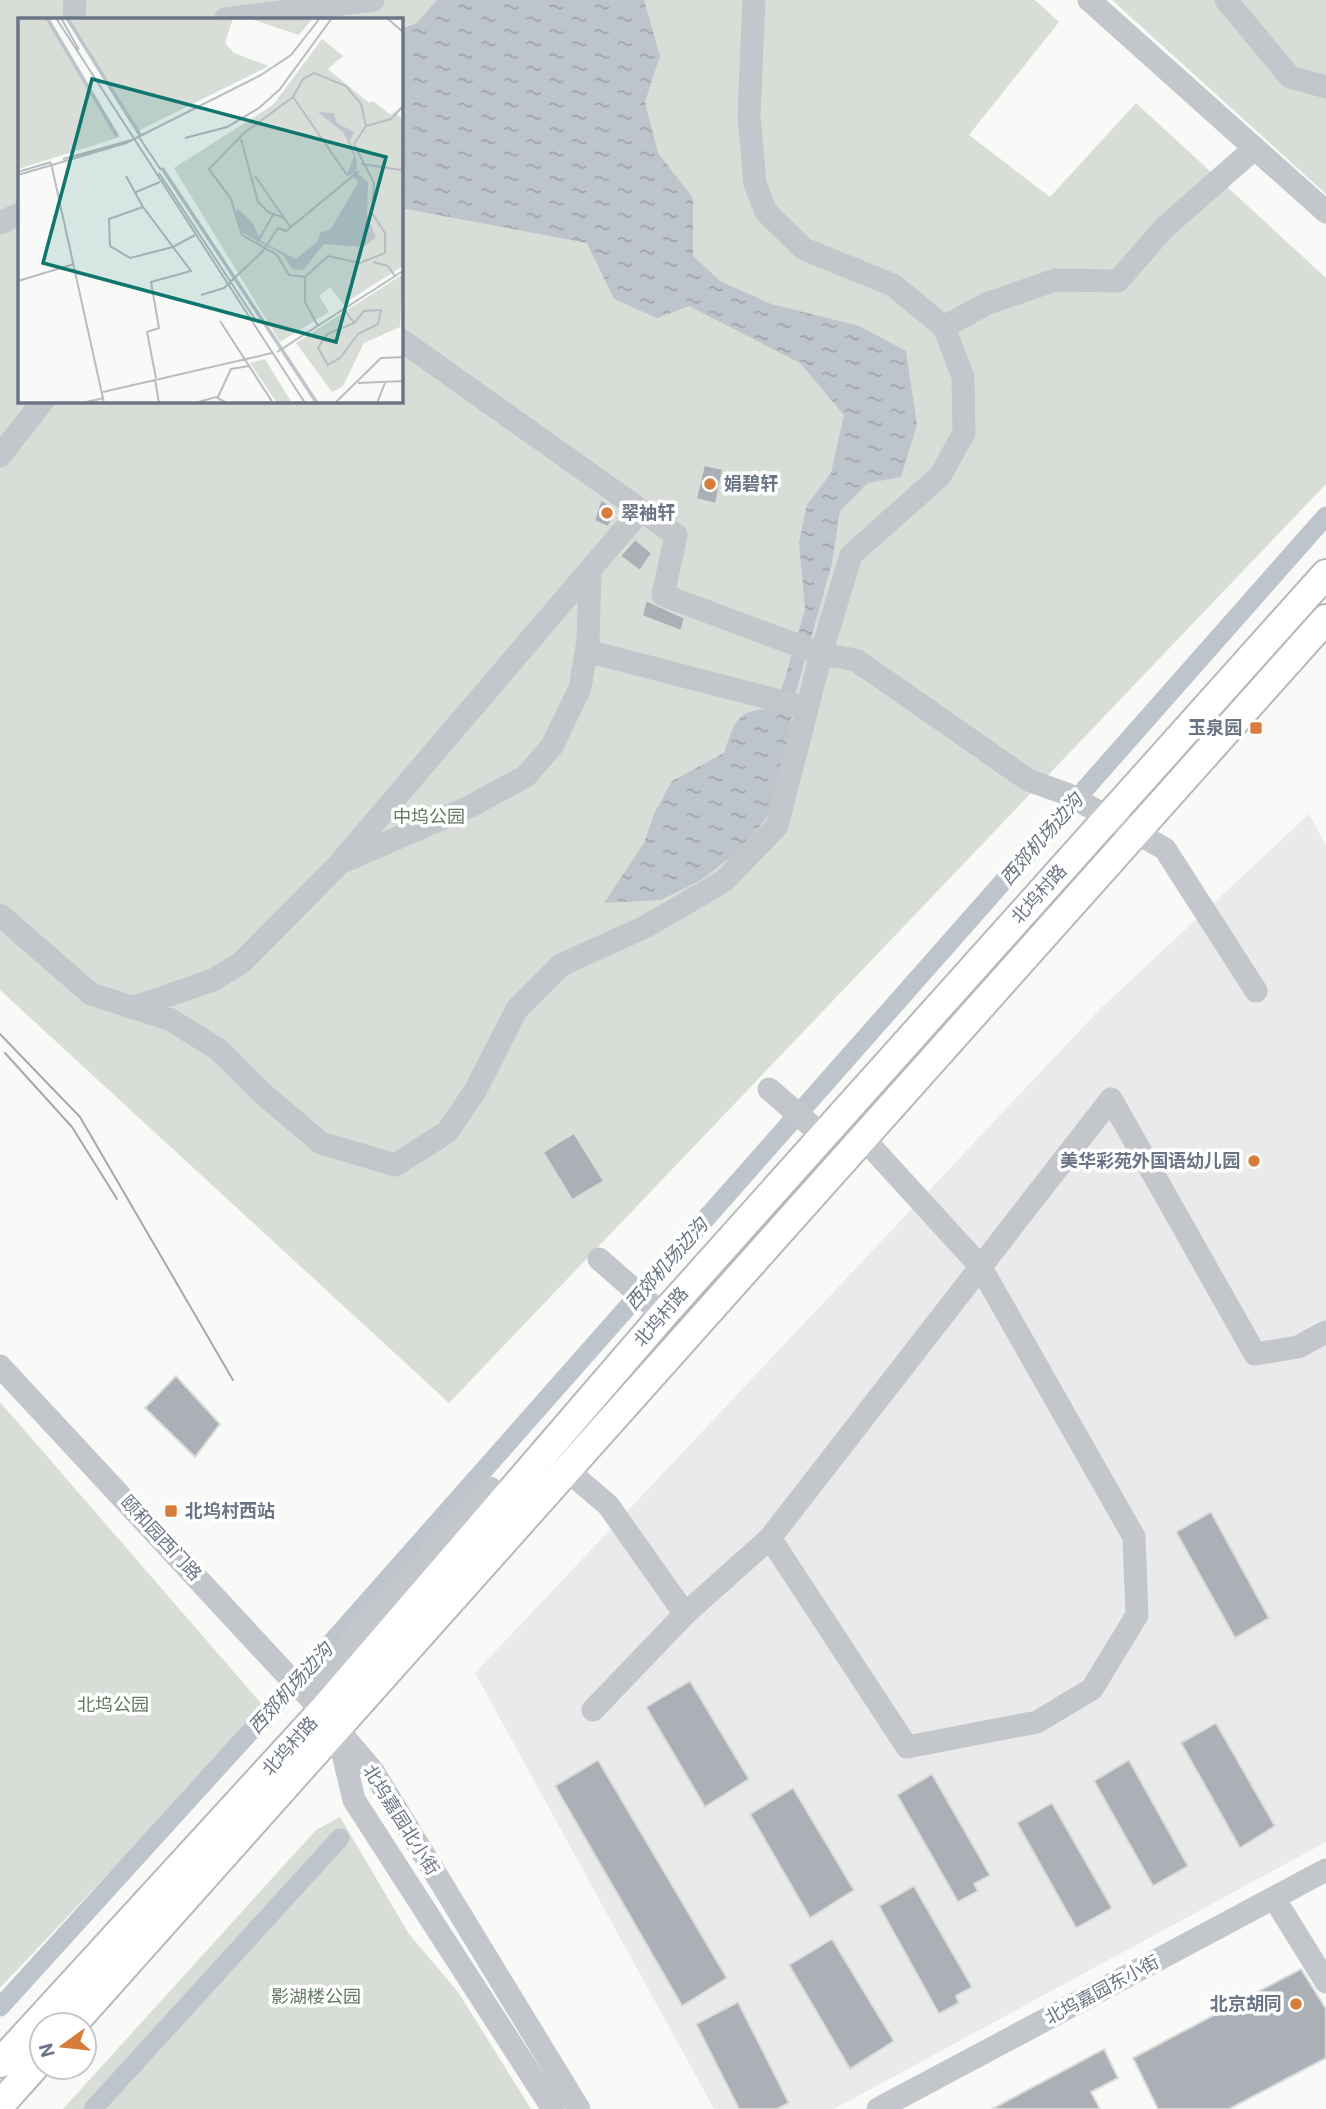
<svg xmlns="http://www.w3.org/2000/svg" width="1326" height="2109" font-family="Roboto,'Noto Sans SC',sans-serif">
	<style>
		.built { fill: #eaeaea }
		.green { fill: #d8ded7; fill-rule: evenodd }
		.water { fill: url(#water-ripples) }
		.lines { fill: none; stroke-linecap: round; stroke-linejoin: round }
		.canal { stroke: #bdc4cb; stroke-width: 19 }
		.building { fill: #abb0b7; stroke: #dbdbd9; stroke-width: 2 }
		.major-casing { stroke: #b7b9be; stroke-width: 32 }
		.minor { stroke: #c3c6ca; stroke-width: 23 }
		.major { stroke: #fff; stroke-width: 28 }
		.tram { stroke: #a5a9af; stroke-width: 2 }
		.poi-dot { fill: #d77c3a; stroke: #fff; stroke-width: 2.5 }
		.labels { text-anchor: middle; stroke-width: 7; stroke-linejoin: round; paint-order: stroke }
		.poi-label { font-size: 18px; font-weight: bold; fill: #6b7586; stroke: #fff; text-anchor: start }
		.park-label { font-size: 18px; fill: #657965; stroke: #fff }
		.street-label { font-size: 18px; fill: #6b7586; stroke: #fff }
		.water-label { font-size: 19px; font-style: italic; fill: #677581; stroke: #fff }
		.inset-river { fill: none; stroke: #bdc4cb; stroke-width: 3.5 }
		.inset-road { fill: none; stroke: #b8bcc3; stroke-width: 2 }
		.view { fill: #0f766e; fill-opacity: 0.15; stroke: #0f766e; stroke-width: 3.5 }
		.inset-edge { fill: none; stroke: #6b7586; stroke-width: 3.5 }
	</style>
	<defs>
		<pattern id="water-ripples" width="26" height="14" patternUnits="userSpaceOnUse" patternTransform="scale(1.75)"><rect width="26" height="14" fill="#bdc4cb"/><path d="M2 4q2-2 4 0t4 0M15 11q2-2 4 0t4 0" fill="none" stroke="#9ea4aa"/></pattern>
	</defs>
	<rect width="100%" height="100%" fill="#f9f9f7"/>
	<path class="built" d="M 1309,814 L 1326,845 L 1326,1842 L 834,2109 L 714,2109 L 475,1673 L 1099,1010 Z"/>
	<path class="green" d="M 0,0 L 1035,0 L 1059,22 L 969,135 L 1050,197 L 1136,103 L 1326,278 L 1326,484 L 449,1403 L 0,990 ZM 19,19 L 401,19 L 401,401 L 19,401 Z
		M 1112,0 L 1326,0 L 1326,194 Z
		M 0,1402 L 265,1708 L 0,1988 Z
		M 340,1817 L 409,1934 L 458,1992 L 531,2109 L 63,2109 L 316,1830 Z"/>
	<path class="water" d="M 437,0 L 644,0 L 660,56 L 645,102 L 658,153 L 693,198 L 693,256 L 720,281 L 771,304 L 859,326 L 906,351 L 917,425 L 901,477 L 868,483 L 840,511 L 832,563 L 795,695 L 784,770 L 766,819 L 736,853 L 701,880 L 661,900 L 604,903 L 644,843 L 655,812 L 672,781 L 724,753 C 734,725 735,710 769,709 L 783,685 L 805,609 L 799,542 L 807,505 L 831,473 L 844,415 L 800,363 L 689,306 L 657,318 L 614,299 L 587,243 L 401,208 L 401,29 L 417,23 Z"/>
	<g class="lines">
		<path class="canal" d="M 0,2007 L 339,1634 L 1326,516
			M 93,2109 L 340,1838"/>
	</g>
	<path class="building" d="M 704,465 L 723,469 L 716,504 L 696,499 Z
		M 601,499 L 617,511 L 608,527 L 594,521 Z
		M 635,539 L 652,553 L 640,571 L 620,556 Z
		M 646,600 L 685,618 L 681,631 L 642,616 Z
		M 574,1133 L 604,1181 L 572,1200 L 543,1152 Z
		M 176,1376 L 220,1424 L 195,1457 L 145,1408 Z
		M 1211,1512 L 1269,1618 L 1235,1638 L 1176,1532 Z
		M 690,1681 L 749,1779 L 705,1807 L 646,1707 Z
		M 1216,1723 L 1275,1826 L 1240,1848 L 1181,1743 Z
		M 598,1760 L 727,1978 L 682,2006 L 555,1786 Z
		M 1129,1760 L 1188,1866 L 1153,1886 L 1094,1781 Z
		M 932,1774 L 990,1875 L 974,1884 L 978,1891 L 958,1902 L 897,1795 Z
		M 793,1788 L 854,1890 L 810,1918 L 750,1814 Z
		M 1052,1803 L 1112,1908 L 1076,1928 L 1017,1823 Z
		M 914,1886 L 972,1987 L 956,1996 L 959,2003 L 939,2014 L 879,1906 Z
		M 832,1939 L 894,2041 L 850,2069 L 789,1965 Z
		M 1301,1969 L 1326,2009 L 1326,2058 L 1229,2109 L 1158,2109 L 1133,2058 Z
		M 738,2002 L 789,2103 L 777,2109 L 739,2109 L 696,2024 Z
		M 1104,2049 L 1118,2078 L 1091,2092 L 1100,2109 L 992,2109 Z"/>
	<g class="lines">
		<defs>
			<path id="major" d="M 72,2025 L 1326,619
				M 0,2063 L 324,1709 L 663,1315 L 1326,574
				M 0,2105 L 42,2058"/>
		</defs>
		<use href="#major" class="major-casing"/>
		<path class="minor" d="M 1089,0 L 1326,212
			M 1226,0 L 1290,77 L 1326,87
			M 74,19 L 75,0
			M 225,19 L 373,0
			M 0,223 L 19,214
			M 944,327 L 986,304 L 1055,280 L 1118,281 L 1164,228 L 1255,148
			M 401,340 L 676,535 L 663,595 L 821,654 L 856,660 L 1028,780 L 1067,794 L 1165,849 L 1256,991
			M 0,456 L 43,401
			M 587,651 L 807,708
			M 344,858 L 641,510
			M 0,915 L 91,994 L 169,1019 L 218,1049 L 262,1093 L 321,1143 L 395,1165 L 447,1132 L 475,1091 L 517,1009 L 561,965 L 645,927 L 724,881 L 777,826 L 821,654 L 851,555 L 940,476 L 964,433 L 963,377 L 944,327 L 893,285 L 804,249 L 766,212 L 755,184 L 749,116 L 754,0
			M 132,1008 L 213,980 L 241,963 L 340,863 L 469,807 L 526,776 L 552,746 L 580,688 L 588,641 L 590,573
			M 769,1089 L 823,1136
			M 864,1139 L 980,1266 L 1134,1537 L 1137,1615 L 1092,1689 L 1037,1722 L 907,1747 L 770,1538 L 1111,1099 L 1255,1354 L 1298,1347 L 1326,1332
			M 599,1259 L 663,1315
			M 0,1366 L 285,1673 C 318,1703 343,1737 373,1771 L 579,2109
			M 568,1471 L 608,1505 L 685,1614
			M 305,1691 L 490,1488
			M 593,1710 L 685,1614 L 770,1538
			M 338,1733 L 354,1800 L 553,2109
			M 1274,1898 L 1326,1982
			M 878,2109 L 1326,1870"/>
		<use href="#major" class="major"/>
		<path class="tram" d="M 0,1034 L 80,1117 L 233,1380
			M 5,1053 L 72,1127 L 117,1199"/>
	</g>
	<g class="poi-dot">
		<circle cx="710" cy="484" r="7"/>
		<circle cx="607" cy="513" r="7"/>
		<rect x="1249" y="721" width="14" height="14" rx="3.5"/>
		<circle cx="1254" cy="1161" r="7"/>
		<rect x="164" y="1504" width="14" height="14" rx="3.5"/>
		<circle cx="1296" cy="2004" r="7"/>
	</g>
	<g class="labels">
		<g class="poi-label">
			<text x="724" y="490">娟碧轩</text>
			<text x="621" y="519">翠袖轩</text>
			<text x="1242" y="734" text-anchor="end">玉泉园</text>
			<text x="1240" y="1167" text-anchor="end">美华彩苑外国语幼儿园</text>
			<text x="185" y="1517">北坞村西站</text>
			<text x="1282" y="2010" text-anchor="end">北京胡同</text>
		</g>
		<g class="park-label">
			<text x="429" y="823">中坞公园</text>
			<text x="113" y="1711">北坞公园</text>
			<text x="316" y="2003">影湖楼公园</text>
		</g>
		<g class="street-label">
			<text transform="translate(1039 894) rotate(-48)" y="6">北坞村路</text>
			<text transform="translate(661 1317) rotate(-49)" y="6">北坞村路</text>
			<text transform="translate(161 1538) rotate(47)" y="6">颐和园西门路</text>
			<text transform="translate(290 1746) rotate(-48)" y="6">北坞村路</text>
			<text transform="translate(401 1820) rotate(58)" y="6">北坞嘉园北小街</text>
			<text transform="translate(1102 1990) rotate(-28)" y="6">北坞嘉园东小街</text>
		</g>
		<g class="water-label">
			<text transform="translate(1041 839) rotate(-49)" y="7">西郊机场边沟</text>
			<text transform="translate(666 1264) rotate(-49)" y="7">西郊机场边沟</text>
			<text transform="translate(290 1688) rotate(-48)" y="7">西郊机场边沟</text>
		</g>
	</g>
	<g transform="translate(18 18)">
		<rect width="385" height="385" fill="#f9f9f7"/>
		<path d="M 247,341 L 274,385 L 259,385 L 232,345 Z" fill="#d8ded7"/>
		<path d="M 0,0 L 31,0 L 102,119 L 0,151 ZM 215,0 L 207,25 L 216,35 L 251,48 L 120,113 L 51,1 ZM 230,0 L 295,0 L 281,17 ZM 304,21 L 325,38 L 310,51 L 351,85 L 355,83 L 373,97 L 377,93 L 385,102 L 385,248 L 325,286 L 312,269 L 301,278 L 311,294 L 262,324 L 156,150 L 255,87 ZM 385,256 L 382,309 L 346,325 L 325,368 L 314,374 L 278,325 Z" fill="#d8ded7"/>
		<path d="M 300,94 L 316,95 L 319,105 L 336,114 L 332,123 L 339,143 L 338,154 L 350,164 L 349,197 L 358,219 L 346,229 L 306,226 L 285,252 L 274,251 L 265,237 L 225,215 L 218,198 L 219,190 L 234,204 L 243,223 L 278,241 L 299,224 L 303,214 L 312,212 L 340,165 L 334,156 L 328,159 L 336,139 L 326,115 Z" fill="#bdc4cb"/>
		<path class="inset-river" d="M 29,0 L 99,118M 49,0 L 122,117M 144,150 L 299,385"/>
		<path class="inset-road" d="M 38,0 L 287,385M 43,0 L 61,32M 369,0 L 385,14M 275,79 L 329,157M 348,108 L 343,86 L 328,68 L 296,55 L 285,61 L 275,79 L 226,115 L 191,151 L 213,181 L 224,217 L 259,237 L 271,257 L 287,259 L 310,238 L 342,245 L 367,235 L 367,215 L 354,195 L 356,165 L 336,126 L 348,108 L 373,101 L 385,88M 121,119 L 143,152M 167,120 L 209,109 L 241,90 L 262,71 L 314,0M 223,121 L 240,184 L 250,194 L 266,200M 45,141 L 114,122M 33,145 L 86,385M 343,146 L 384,152 L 385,138M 0,154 L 33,144M 141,155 L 237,301M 0,157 L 108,125 L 243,57 L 273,37 L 302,0M 108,158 L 125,189M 237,158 L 273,210M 118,174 L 142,164M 239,225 L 255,197M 355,244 L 370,248 L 377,258M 287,259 L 287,284 L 300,308M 0,263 L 56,246M 183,277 L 206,270 L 244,234 L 260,210 L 268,213 L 341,153M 326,291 L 336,305 L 309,316 L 300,330 L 310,347 L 323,339 L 340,316 L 360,306 L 363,292 L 346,293 L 336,305M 202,303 L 255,385M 259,334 L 385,253M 138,360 L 129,314 L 141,310 L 133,264 L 173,253 L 125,189 L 91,201 L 92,228 L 112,240 L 155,229 L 177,217M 137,361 L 141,385M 340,365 L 385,363M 85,374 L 254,335M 200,379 L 213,351 L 231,348M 64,385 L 86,380M 177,385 L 198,379 L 209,385M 317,385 L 363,340 L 385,339M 359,385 L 367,365"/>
		<path class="view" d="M 74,61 L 368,139 L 318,324 L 25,245 Z"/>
		<rect width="385" height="385" class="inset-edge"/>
	</g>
	<g transform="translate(63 2046) rotate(255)"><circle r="33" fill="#ffffff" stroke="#c4c8cf" stroke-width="2"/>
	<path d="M0-5L12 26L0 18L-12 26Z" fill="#d77c3a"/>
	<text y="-10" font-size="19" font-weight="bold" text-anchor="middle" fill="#6b7586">N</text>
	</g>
</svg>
